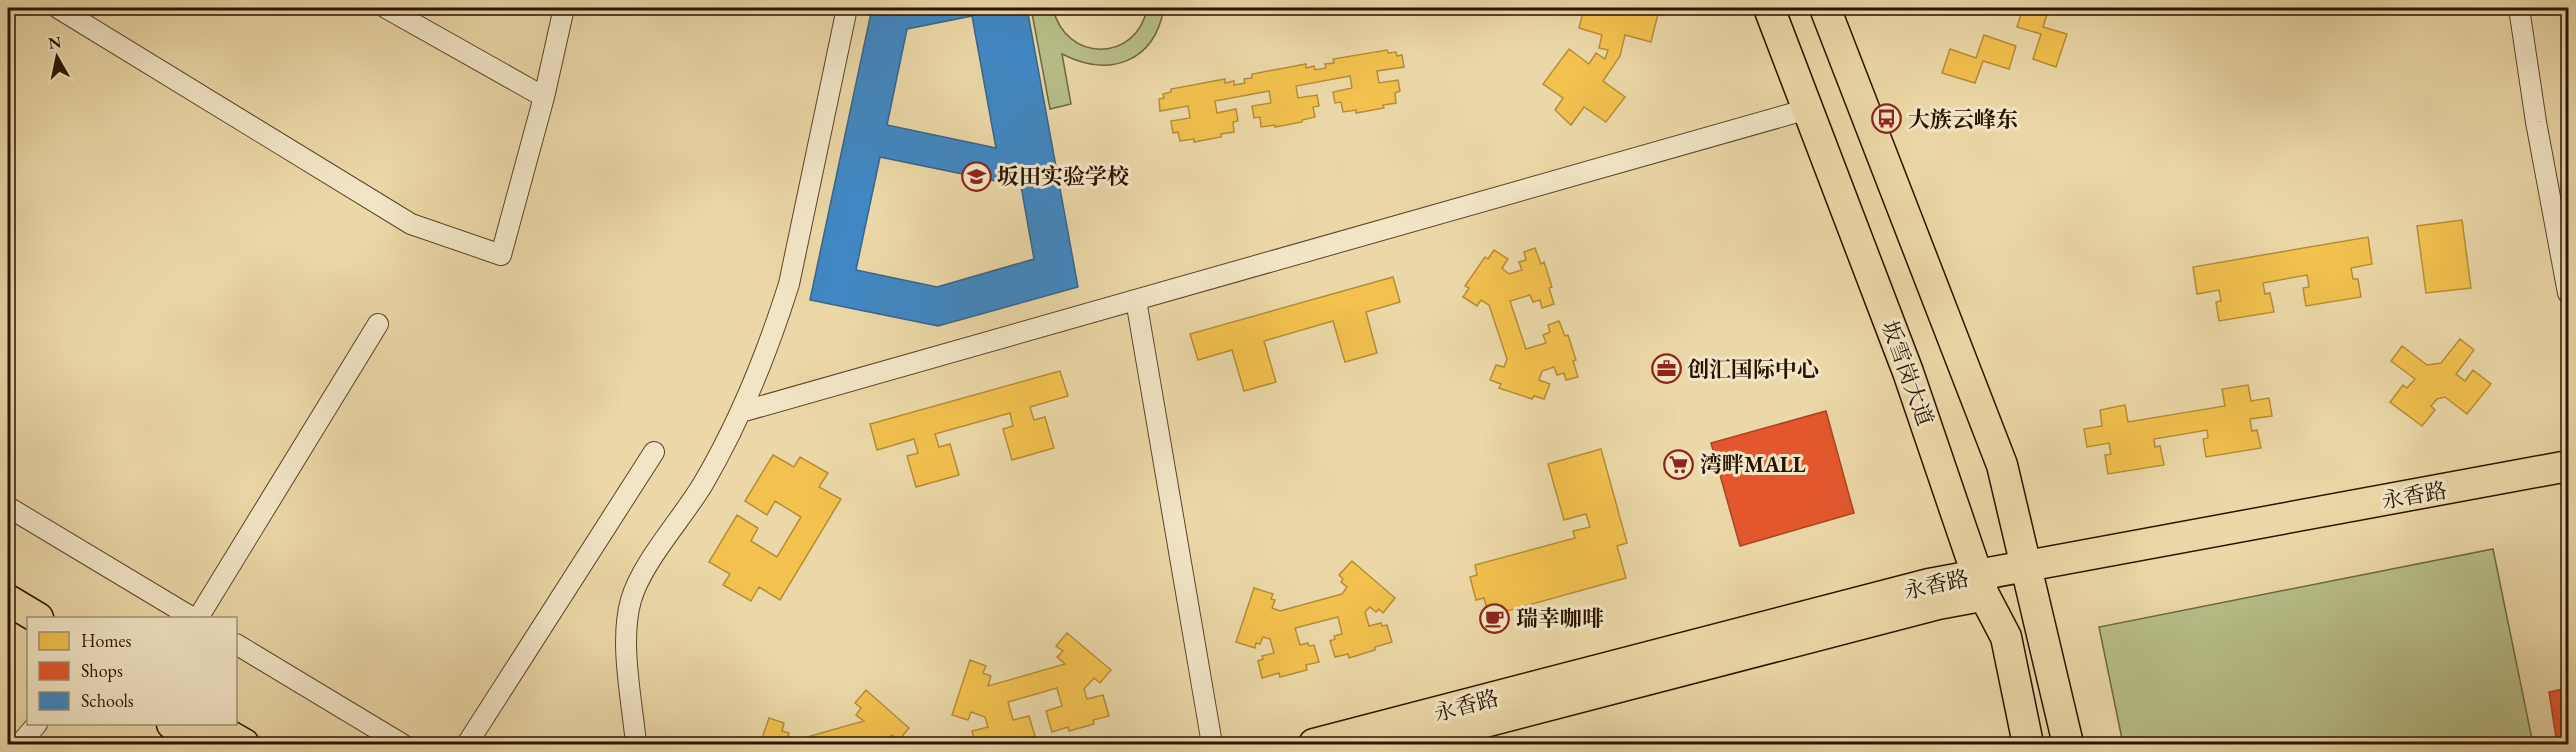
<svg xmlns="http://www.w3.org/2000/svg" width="2576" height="752" font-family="'EB Garamond','Noto Serif SC',serif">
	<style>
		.green { fill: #b7be88; stroke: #706844; stroke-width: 1.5 }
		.homes { fill: #f2c14e; stroke: #b68d37; stroke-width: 1.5 }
		.shops { fill: #e4572e; stroke: #ac4320; stroke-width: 1.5 }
		.schools { fill: #3f88c5; stroke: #38658a; stroke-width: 1.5; fill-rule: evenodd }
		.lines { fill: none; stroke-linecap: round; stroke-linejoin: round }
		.street-casing { stroke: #5a442a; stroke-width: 22 }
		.primary-casing { stroke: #291300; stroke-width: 33 }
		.street { stroke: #f2e5c6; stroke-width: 20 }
		.primary { stroke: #ebd7a7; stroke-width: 30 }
		.labels { text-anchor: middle; stroke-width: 6; stroke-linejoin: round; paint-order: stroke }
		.poi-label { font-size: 22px; font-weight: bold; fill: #291300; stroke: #f2e5c6; text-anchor: start }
		.street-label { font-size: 22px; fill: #291300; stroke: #f2e5c6 }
	</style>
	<rect width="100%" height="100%" fill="#ebd7a7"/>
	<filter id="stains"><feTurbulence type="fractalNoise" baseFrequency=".00333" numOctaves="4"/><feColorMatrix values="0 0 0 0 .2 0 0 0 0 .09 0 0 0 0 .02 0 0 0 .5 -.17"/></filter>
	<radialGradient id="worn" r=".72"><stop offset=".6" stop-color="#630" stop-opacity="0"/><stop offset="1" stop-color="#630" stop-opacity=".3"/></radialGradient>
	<path class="green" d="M 1031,8 L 1053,8 C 1065,63 1137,63 1147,8 L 1164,8 C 1154,63 1109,78 1062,54 L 1071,104 L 1050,109 Z
		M 2493,549 L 2533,744 L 2123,744 L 2099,627 Z"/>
	<path class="homes" d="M 1584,8 L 1647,8 L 1659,10 L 1651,42 L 1625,35 L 1620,56 L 1603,81 L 1625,97 L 1606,122 L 1584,107 L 1571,125 L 1555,110 L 1563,98 L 1543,84 L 1569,49 L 1589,64 L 1596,53 L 1605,59 L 1608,50 L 1599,48 L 1602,35 L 1579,28 Z
		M 2023,8 L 2049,8 L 2043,27 L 2067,34 L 2056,67 L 2033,59 L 2041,34 L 2017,27 Z
		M 1984,35 L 2016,46 L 2009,69 L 1983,61 L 1975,83 L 1942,73 L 1950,49 L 1976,58 Z
		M 1387,50 L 1388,53 L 1396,52 L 1397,56 L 1402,55 L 1404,67 L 1377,71 L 1379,83 L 1398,80 L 1400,91 L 1395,93 L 1396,103 L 1383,105 L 1384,108 L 1356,113 L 1356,110 L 1343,112 L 1341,102 L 1335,103 L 1333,92 L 1352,88 L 1350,76 L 1296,86 L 1298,98 L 1317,95 L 1319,106 L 1313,107 L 1315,117 L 1302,120 L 1302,122 L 1275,127 L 1275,125 L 1261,127 L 1260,117 L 1254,118 L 1252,106 L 1271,103 L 1269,91 L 1215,101 L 1217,113 L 1236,109 L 1238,121 L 1233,122 L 1234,132 L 1221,134 L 1221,137 L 1194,142 L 1194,139 L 1180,141 L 1178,132 L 1173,133 L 1171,121 L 1190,118 L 1188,106 L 1160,111 L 1159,99 L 1164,98 L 1163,94 L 1171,92 L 1171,89 L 1225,79 L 1225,83 L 1234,81 L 1234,85 L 1245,83 L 1244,79 L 1252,78 L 1252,74 L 1306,64 L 1306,68 L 1314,66 L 1315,70 L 1326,68 L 1325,64 L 1334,63 L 1333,59 Z
		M 2462,220 L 2471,288 L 2426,293 L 2417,226 Z
		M 2368,237 L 2372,264 L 2351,268 L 2353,279 L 2358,279 L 2361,297 L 2306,306 L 2303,288 L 2309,287 L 2307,275 L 2263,283 L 2265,294 L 2270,293 L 2274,312 L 2219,321 L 2216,302 L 2221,301 L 2219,290 L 2197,294 L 2193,267 Z
		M 1535,248 L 1541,264 L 1544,262 L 1552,287 L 1549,288 L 1554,304 L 1542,308 L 1540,300 L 1533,302 L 1530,295 L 1510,301 L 1526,349 L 1546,343 L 1543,335 L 1550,332 L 1548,325 L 1559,321 L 1565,336 L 1568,335 L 1576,360 L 1573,361 L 1578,377 L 1566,380 L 1564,373 L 1557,375 L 1554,367 L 1542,371 L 1539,380 L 1550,384 L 1544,399 L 1534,396 L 1532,399 L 1499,388 L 1501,384 L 1490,380 L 1496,365 L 1504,367 L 1507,359 L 1489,305 L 1481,300 L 1477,306 L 1463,297 L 1469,288 L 1465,286 L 1485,257 L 1488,259 L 1494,250 L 1508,259 L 1502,268 L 1509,274 L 1522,270 L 1519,262 L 1526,260 L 1524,252 Z
		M 1393,277 L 1400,302 L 1366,312 L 1377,353 L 1345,362 L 1333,321 L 1264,341 L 1276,382 L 1244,391 L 1232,350 L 1198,360 L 1190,334 Z
		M 2460,339 L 2474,350 L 2456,374 L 2465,381 L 2473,370 L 2491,384 L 2467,414 L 2445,397 L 2437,399 L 2431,406 L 2435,410 L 2422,426 L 2390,402 L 2403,385 L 2407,388 L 2415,379 L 2391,361 L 2402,346 L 2427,365 L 2441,363 Z
		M 1060,371 L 1068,396 L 1030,407 L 1034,420 L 1045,417 L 1054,448 L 1012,460 L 1003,429 L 1013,426 L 1010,413 L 935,434 L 939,447 L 950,444 L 959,475 L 916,487 L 907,456 L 918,453 L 914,439 L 877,450 L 870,424 Z
		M 2248,385 L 2251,401 L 2269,398 L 2272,416 L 2250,419 L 2252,431 L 2257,430 L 2261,448 L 2206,457 L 2203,439 L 2208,438 L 2207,430 L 2154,439 L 2155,447 L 2160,446 L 2164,465 L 2108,474 L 2105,455 L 2111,454 L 2109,443 L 2087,447 L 2084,429 L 2102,426 L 2100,410 L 2125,405 L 2128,422 L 2225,406 L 2222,389 Z
		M 1601,449 L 1627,543 L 1617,546 L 1626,578 L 1489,616 L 1484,598 L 1476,600 L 1470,577 L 1477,575 L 1475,565 L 1575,538 L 1573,531 L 1590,527 L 1586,514 L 1564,520 L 1548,464 Z
		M 773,455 L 794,467 L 800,457 L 828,473 L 819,487 L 841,499 L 780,600 L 759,587 L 751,601 L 723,585 L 730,574 L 709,562 L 737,515 L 758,528 L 751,541 L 777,557 L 801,517 L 775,501 L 767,515 L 745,501 Z
		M 1352,561 L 1395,598 L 1383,613 L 1379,609 L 1376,612 L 1370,607 L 1365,612 L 1369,626 L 1381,623 L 1382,626 L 1387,625 L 1392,642 L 1375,647 L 1375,650 L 1349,658 L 1348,654 L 1335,657 L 1330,641 L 1335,639 L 1334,636 L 1342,634 L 1338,617 L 1295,628 L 1300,645 L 1308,643 L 1309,646 L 1314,645 L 1319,662 L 1306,665 L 1307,670 L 1280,677 L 1279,673 L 1262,678 L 1258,661 L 1263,659 L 1262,656 L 1274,653 L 1270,639 L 1263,637 L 1260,644 L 1256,643 L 1255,648 L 1236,642 L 1254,588 L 1273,594 L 1271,599 L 1275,600 L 1272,608 L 1280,611 L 1342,594 L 1347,587 L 1341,582 L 1343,579 L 1339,575 Z
		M 1067,633 L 1111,670 L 1100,683 L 1094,678 L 1084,689 L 1087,699 L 1103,695 L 1109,716 L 1093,720 L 1094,724 L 1069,731 L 1068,727 L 1052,732 L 1046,711 L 1062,706 L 1057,688 L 1008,702 L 1013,720 L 1029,716 L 1035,736 L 1019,741 L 1019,744 L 975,744 L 972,731 L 988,727 L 985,717 L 971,712 L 968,720 L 952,715 L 970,660 L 986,666 L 983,673 L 991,676 L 988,686 L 1065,664 L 1057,657 L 1063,651 L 1056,646 Z
		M 866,690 L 909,728 L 899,740 L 892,735 L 884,744 L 760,744 L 769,718 L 784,723 L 782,731 L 789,733 L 786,743 L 864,721 L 856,715 L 861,708 L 855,703 Z"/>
	<path class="shops" d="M 1826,411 L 1854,513 L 1740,546 L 1711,443 Z
		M 2568,688 L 2568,744 L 2557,744 L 2549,692 Z"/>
	<path class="schools" d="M 872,8 L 1027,8 L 1078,287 L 938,326 L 810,300 ZM 972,16 L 996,148 L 887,125 L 907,29 ZM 880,157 L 1021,186 L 1034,259 L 937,287 L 856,270 Z"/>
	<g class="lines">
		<defs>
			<path id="street" d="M 58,8 L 411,224 L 501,255 L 544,97 L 564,8
				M 386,8 L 544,97
				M 2519,8 L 2536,122 L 2568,293
				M 1136,300 L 1212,744
				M 741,412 L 1808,109
				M 8,507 L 193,618
				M 198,618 L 378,324
				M 236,644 L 402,744
				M 20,744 L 37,724
				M 467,744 L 654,452
				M 636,744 C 632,700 619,642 631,600 C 642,562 682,519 703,484 C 740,421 767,354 789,284 L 847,8"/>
			<path id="primary" d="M 1769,8 L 1908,372 L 1984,595 L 2006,637 L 2028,744
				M 1825,8 L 2002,465 L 2068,744
				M 8,600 L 38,618
				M 172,724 L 206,744
				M 209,724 L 244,744
				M 1314,744 L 1929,584 L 2568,466
				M 1400,744 L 1938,604 L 1976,597"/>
		</defs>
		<use href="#street" class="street-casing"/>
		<use href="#primary" class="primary-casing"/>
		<use href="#street" class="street"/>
		<use href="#primary" class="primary"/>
	</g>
	<defs>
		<symbol id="bus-ring" viewBox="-11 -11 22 22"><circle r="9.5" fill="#f2e5c6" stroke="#8f2418" stroke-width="1.5"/><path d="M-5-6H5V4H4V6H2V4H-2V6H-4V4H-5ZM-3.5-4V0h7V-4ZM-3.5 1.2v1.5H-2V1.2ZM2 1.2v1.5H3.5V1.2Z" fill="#8f2418"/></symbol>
		<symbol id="school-ring" viewBox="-11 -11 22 22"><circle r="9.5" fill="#f2e5c6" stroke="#8f2418" stroke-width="1.5"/><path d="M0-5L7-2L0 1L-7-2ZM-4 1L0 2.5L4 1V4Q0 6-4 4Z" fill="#8f2418"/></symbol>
		<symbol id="office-ring" viewBox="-11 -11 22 22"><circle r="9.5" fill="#f2e5c6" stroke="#8f2418" stroke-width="1.5"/><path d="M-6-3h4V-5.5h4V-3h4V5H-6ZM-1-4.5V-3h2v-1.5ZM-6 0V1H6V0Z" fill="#8f2418"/></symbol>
		<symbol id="supermarket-ring" viewBox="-11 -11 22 22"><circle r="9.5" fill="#f2e5c6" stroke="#8f2418" stroke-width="1.5"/><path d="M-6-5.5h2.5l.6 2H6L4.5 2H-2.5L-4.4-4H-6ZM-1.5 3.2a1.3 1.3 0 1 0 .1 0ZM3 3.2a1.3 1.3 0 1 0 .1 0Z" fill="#8f2418"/></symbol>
		<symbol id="cafe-ring" viewBox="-11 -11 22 22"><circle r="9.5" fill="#f2e5c6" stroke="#8f2418" stroke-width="1.5"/><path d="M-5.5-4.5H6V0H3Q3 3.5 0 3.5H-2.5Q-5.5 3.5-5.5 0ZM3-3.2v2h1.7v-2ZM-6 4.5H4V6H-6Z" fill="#8f2418"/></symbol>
	</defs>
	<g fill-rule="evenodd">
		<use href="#bus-ring" x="1870" y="102" width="33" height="33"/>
		<use href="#school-ring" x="960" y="160" width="33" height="33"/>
		<use href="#office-ring" x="1650" y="352" width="33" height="33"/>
		<use href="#supermarket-ring" x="1662" y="448" width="33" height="33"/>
		<use href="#cafe-ring" x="1478" y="602" width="33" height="33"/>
	</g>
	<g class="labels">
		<g class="poi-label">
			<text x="1908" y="127">大族云峰东</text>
			<text x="997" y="184">坂田实验学校</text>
			<text x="1687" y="377">创汇国际中心</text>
			<text x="1700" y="472">湾畔MALL</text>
			<text x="1516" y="626">瑞幸咖啡</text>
		</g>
		<g class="street-label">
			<text transform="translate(1908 373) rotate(70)" y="8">坂雪岗大道</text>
			<text transform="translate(2414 495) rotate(-10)" y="8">永香路</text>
			<text transform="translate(1936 584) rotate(-12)" y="8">永香路</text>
			<text transform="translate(1466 705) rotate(-15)" y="8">永香路</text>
		</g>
	</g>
	<rect width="2576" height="752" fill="none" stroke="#ebd7a7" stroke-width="30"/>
	<rect x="9" y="9" width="2558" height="734" fill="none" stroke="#291300" stroke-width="3"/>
	<rect x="15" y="15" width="2546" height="722" fill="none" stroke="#291300" stroke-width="1.5"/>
	<rect x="27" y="617" width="210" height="108" fill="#f2e5c6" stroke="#a29177" stroke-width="1.5"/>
	<rect x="39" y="632" width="30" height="18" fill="#f2c14e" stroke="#a29177" stroke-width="1.5"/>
	<text x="81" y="647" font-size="18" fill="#291300">Homes</text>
	<rect x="39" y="662" width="30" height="18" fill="#e4572e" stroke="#a29177" stroke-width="1.5"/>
	<text x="81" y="677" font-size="18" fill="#291300">Shops</text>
	<rect x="39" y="692" width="30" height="18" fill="#3f88c5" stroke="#a29177" stroke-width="1.5"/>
	<text x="81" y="707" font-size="18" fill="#291300">Schools</text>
	<g transform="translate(57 57) rotate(351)" stroke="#f2e5c6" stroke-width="4.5" paint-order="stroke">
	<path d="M0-4.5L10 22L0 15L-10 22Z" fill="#291300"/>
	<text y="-9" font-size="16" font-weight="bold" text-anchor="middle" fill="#291300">N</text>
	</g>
	<rect width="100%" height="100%" filter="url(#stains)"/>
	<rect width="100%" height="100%" fill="url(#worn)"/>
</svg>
